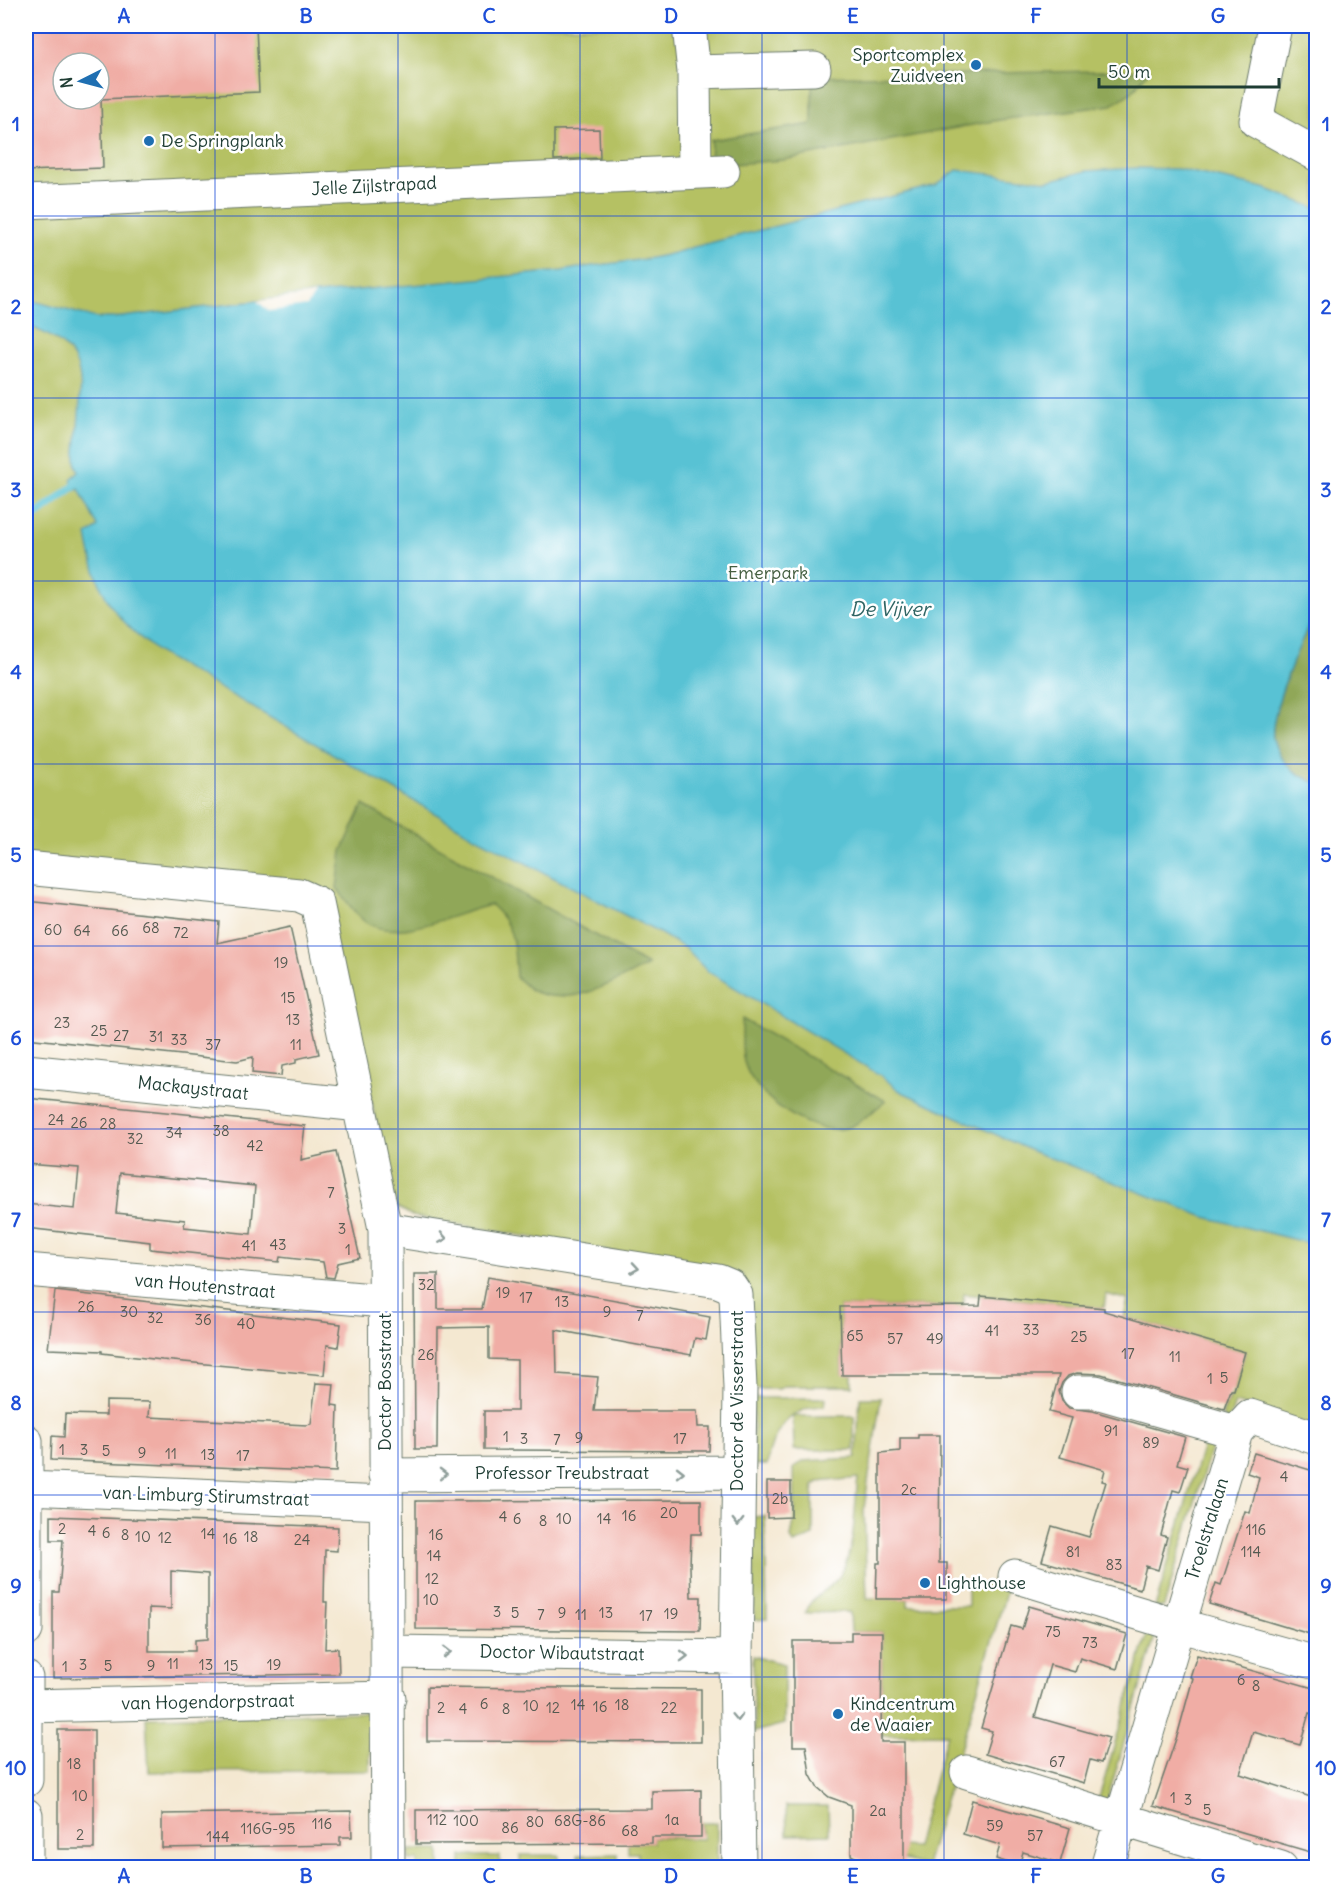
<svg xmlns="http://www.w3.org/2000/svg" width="1342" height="1893" font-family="Delius,sans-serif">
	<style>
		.green { fill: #b5c163; stroke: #6a7f4c; stroke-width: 1.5; fill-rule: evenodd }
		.forest { fill: #90a759; stroke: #587246; stroke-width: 1.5 }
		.water { fill: #58c2d4; stroke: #3c8084; stroke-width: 1.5 }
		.pier { fill: #f4e8d1 }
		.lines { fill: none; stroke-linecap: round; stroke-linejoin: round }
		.stream { stroke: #58c2d4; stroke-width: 8 }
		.building { fill: #f0ada5; fill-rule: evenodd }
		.minor-casing { stroke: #6a796b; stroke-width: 35 }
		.minor { stroke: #fff; stroke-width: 33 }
		.oneway { stroke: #8f9e9a }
		.grid { fill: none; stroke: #1d4ed8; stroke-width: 1.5; stroke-opacity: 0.55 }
		.poi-dot { fill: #1f6fb2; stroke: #fff; stroke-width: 2 }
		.labels { text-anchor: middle; stroke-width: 5; stroke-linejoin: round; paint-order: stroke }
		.number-label { font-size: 15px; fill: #535950 }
		.poi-label { font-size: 18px; fill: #1f3d34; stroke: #fff; text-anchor: start }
		.street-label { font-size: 18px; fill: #1f3d34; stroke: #fff }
		.park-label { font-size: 18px; fill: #445e40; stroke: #fff }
		.water-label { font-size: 20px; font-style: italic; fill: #306564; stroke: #fff }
		.neatline { fill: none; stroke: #1d4ed8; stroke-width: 2 }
		.grid-label { font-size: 20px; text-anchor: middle; font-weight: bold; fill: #1d4ed8 }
	</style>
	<rect width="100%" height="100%" fill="#fff"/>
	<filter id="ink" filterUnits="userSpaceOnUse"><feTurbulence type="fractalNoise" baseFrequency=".0167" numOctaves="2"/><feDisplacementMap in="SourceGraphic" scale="12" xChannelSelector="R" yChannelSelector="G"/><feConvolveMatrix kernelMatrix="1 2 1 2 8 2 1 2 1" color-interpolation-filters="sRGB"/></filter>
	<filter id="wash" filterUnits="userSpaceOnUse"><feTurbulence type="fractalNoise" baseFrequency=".008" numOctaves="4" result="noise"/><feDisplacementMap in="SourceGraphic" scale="24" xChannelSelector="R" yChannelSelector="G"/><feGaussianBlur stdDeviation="1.35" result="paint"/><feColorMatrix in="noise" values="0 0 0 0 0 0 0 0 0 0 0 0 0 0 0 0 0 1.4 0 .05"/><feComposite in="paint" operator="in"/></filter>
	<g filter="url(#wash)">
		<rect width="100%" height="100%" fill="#f4e8d1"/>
		<path class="green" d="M 26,26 L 1316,26 L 1316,1427 L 1235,1403 L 1228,1424 L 1222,1415 L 1234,1390 L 1245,1352 L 1124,1317 L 1128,1300 L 1106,1294 L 1104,1308 L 964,1294 L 963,1306 L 840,1307 L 842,1374 L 852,1375 L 852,1386 L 784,1386 L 779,1389 L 748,1389 L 743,1275 L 412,1216 L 396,1206 L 334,941 L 318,885 L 315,886 L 26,856 ZM 63,63 L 99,63 L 99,99 L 63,99 Z
			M 753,1398 L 826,1398 L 825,1406 C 789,1406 771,1434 767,1465 L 753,1465 Z
			M 860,1398 L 881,1398 L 864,1508 L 867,1598 L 908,1599 L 908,1606 L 968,1606 L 968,1585 L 992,1585 L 993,1579 L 1008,1586 L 926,1866 L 866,1849 L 867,1844 L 916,1847 L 947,1734 L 881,1735 L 882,1632 L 851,1632 L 850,1612 L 805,1613 C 809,1596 834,1589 842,1572 C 856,1544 854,1508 858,1478 L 818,1482 L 814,1486 L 813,1493 L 813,1536 L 794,1544 L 791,1538 L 795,1515 L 794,1467 L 803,1461 L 856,1458 Z
			M 793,1416 L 854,1416 L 854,1450 L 794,1450 Z
			M 1206,1435 L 1214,1438 L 1164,1607 L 1155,1607 Z
			M 765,1516 L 767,1619 L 754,1620 L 753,1517 Z
			M 1149,1628 L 1156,1633 L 1107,1801 L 1098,1801 Z
			M 753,1656 L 784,1664 L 784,1724 L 754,1732 Z
			M 371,1712 L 370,1771 L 149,1772 L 146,1717 Z
			M 786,1806 L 828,1806 L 829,1834 L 787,1835 Z
			M 701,1823 L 717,1823 L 717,1867 L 629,1867 L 629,1864 L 638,1864 L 638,1853 L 628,1853 L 628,1843 L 652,1843 L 652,1837 L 703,1839 Z
			M 409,1850 L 440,1850 L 440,1867 L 418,1867 L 418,1860 L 409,1860 Z
			M 618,1854 L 618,1867 L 568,1867 L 579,1865 L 578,1855 Z
			M 520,1855 L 559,1855 L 559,1867 L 510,1867 L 520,1866 Z
			M 461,1856 L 500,1856 L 500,1867 L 451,1867 L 461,1867 Z"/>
		<path class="forest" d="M 1149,70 L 1133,91 L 1112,105 L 999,120 L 783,160 L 719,165 L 710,162 L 711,140 L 812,124 L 812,77 Z
			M 1316,611 L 1316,783 C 1296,775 1282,764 1274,743 C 1265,719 1304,634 1316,611 Z
			M 363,805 L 648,965 C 615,982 573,1007 535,992 C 528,989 522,982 516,977 C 514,946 516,927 491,905 C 457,912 395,945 364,921 C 353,912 345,899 337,888 L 342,851 Z
			M 742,1019 L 886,1101 C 875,1109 864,1120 852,1126 C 817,1142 756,1098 745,1065 C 740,1052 743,1033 742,1019 Z"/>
		<path class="water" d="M 1136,168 L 1178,169 L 1264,188 L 1316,208 L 1316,611 C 1304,634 1265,719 1274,743 C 1282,764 1296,775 1316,783 L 1316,1245 L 1205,1217 L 1032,1151 L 900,1091 L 880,1075 L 707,971 L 685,948 L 661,934 L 474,836 L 159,653 C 112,616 97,595 87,535 L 98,527 L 79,489 L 74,491 L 71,479 L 79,472 C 74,462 76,451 77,440 C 81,377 93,351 26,325 L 26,299 L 96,318 L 113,318 L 315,294 L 562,271 C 605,262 648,263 690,248 L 936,185 L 957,170 L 1048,181 L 1086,171 Z"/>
		<path class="pier" d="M 315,294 L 307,306 L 269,311 L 257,301 Z"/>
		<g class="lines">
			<path class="stream" d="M 26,523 L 81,481"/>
		</g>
		<g id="blocks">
			<path class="building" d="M 26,26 L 256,26 L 259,92 L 101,99 L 103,168 L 26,171 ZM 63,63 L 99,63 L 99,99 L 63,99 Z
				M 599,129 L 600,158 L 554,160 L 554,130 Z
				M 26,901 L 219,922 L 217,943 L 290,927 L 319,1054 L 296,1059 L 296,1063 L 282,1066 L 281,1076 L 252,1073 L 253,1057 L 237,1061 L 26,1038 Z
				M 26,1098 L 305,1126 L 301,1160 L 336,1152 L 360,1258 L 338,1263 L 334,1278 L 326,1277 L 323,1262 L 280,1257 L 279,1262 L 150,1249 L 150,1242 L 26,1228 L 26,1204 L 75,1209 L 79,1168 L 26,1164 ZM 120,1173 L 255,1186 L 251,1234 L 184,1227 L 185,1220 L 116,1213 Z
				M 414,1274 L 438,1274 L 438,1309 L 482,1309 L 488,1277 L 710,1317 L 706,1340 L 695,1338 L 691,1355 L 556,1330 L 557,1374 L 598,1377 L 594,1411 L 697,1411 L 698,1427 L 710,1427 L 709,1451 L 484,1450 L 484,1411 L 517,1411 L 517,1360 L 489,1359 L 489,1327 L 438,1328 L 437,1449 L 415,1449 Z
				M 55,1291 L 341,1324 L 338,1347 L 327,1345 L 324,1375 L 162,1360 L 102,1353 L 102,1351 L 48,1349 Z
				M 981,1296 L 1104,1308 L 1104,1311 L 1245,1352 L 1234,1390 L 1231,1390 L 1224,1409 L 1101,1374 L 1077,1373 L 1068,1376 L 1062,1383 L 1059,1391 L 1062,1401 L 1069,1408 L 1093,1411 L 1185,1437 L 1177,1464 L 1188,1467 L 1180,1492 L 1173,1490 L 1161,1535 L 1167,1537 L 1158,1570 L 1146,1566 L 1140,1589 L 1042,1561 L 1052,1526 L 1089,1537 L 1106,1482 L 1102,1481 L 1105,1470 L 1060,1457 L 1072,1418 L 1049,1412 L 1059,1375 L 842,1375 L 840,1307 L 980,1306 Z
				M 316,1383 L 334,1384 L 332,1405 L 338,1406 L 336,1472 L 51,1460 L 52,1436 L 64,1437 L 65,1414 L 106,1415 L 106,1401 L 150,1402 L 149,1417 L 307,1425 L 311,1424 Z
				M 918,1435 L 940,1435 L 939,1563 L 947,1563 L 947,1599 L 876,1599 L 877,1563 L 880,1563 L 880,1453 L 900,1451 L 900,1438 L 918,1438 Z
				M 1254,1453 L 1317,1472 L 1317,1623 L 1313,1635 L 1209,1604 L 1216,1583 L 1221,1585 L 1245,1511 L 1250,1513 L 1259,1477 L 1247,1473 Z
				M 767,1482 L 791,1482 L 791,1517 L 767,1518 Z
				M 701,1500 L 701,1534 L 691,1534 L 690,1567 L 691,1597 L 701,1597 L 700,1631 L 416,1629 L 416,1501 Z
				M 51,1516 L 338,1527 L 337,1551 L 325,1550 L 324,1602 L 327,1602 L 325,1649 L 338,1648 L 339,1674 L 53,1678 L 53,1592 L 59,1592 L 63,1540 L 51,1540 ZM 171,1571 L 208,1574 L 208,1639 L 195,1640 L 195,1651 L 149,1651 L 149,1608 L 171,1609 Z
				M 1029,1606 L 1127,1634 L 1117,1669 L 1080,1658 L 1075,1672 L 1050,1665 L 1035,1717 L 1109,1738 L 1101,1763 L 1090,1760 L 1084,1783 L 985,1754 L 992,1731 L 981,1728 L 1002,1656 L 1011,1626 L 1022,1629 Z
				M 851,1632 L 882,1632 L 881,1742 L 904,1742 L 904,1868 L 877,1868 L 851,1855 L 851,1805 L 829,1797 L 817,1787 L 810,1774 L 806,1746 L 793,1746 L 793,1641 L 851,1641 Z
				M 1197,1655 L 1317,1689 L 1317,1715 L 1309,1713 L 1300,1745 L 1253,1732 L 1240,1774 L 1317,1799 L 1311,1827 L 1317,1829 L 1317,1854 L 1153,1806 L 1178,1733 L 1193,1678 L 1190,1677 Z
				M 427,1687 L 701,1689 L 701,1742 L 427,1741 Z
				M 58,1730 L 94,1730 L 94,1849 L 58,1849 Z
				M 701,1790 L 701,1837 L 652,1837 L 652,1843 L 416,1844 L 416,1810 L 652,1809 L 652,1791 Z
				M 972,1800 L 1070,1828 L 1060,1863 L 1023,1852 L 1019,1866 L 996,1859 L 1000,1845 L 963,1834 Z
				M 351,1811 L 352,1837 L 340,1837 L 340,1845 L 162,1848 L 162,1814 Z"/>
		</g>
	</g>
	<g filter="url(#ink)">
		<use href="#blocks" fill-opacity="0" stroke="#6a796b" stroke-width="1.5"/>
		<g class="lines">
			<defs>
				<path id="minor" d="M 689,26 L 694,72 L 695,172
					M 1275,26 L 1256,121 L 1316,154
					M 694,72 L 814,69
					M 26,202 L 723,171
					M 26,868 L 299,895 L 317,903 L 385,1229 L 388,1868
					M 26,1071 L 360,1105
					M 385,1229 L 718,1281 L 730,1286 L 736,1295 L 740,1388 L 736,1657 L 739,1868
					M 26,1270 L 384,1301
					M 1078,1392 L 1096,1392 L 1236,1432
					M 26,1441 L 26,1630
					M 385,1475 L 738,1472
					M 27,1488 L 385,1503
					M 1015,1576 L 1178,1625 L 1316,1663
					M 389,1652 L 736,1657
					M 26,1678 L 26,1780
					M 27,1706 L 389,1698
					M 967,1772 L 1281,1868
					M 26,1815 L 26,1868
					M 1107,1868 L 1236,1432 L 1250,1416 L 1316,1438"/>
			</defs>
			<use href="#minor" class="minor-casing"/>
			<use href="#minor" class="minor"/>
		</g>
		<defs><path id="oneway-chevron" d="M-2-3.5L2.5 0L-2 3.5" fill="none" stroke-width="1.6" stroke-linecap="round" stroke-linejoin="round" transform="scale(1.5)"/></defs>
		<g class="oneway">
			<use href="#oneway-chevron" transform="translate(443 1238) rotate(9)"/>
			<use href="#oneway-chevron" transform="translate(635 1268) rotate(9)"/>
			<use href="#oneway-chevron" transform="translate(680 1472)"/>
			<use href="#oneway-chevron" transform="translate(443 1474) rotate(-1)"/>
			<use href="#oneway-chevron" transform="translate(738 1522) rotate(90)"/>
			<use href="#oneway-chevron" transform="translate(447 1652)"/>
			<use href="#oneway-chevron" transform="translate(684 1656) rotate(1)"/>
			<use href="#oneway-chevron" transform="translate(737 1717) rotate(88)"/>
		</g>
	</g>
	<path class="grid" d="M 215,26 L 215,1868M 398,26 L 398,1868M 580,26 L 580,1868M 762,26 L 762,1868M 944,26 L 944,1868M 1127,26 L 1127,1868M 26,216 L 1316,216M 26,398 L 1316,398M 26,581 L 1316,581M 26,764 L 1316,764M 26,946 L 1316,946M 26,1129 L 1316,1129M 26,1312 L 1316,1312M 26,1495 L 1316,1495M 26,1677 L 1316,1677"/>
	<g class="poi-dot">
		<circle cx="976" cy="65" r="6"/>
		<circle cx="149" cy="141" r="6"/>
		<circle cx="925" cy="1583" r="6"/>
		<circle cx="838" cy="1714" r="6"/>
	</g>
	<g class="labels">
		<g class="number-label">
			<text x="151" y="933">68</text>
			<text x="53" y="935">60</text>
			<text x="82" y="936">64</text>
			<text x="120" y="936">66</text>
			<text x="181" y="938">72</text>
			<text x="281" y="968">19</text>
			<text x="288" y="1003">15</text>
			<text x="293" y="1025">13</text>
			<text x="62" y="1028">23</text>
			<text x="99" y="1036">25</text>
			<text x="121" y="1041">27</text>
			<text x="156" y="1042">31</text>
			<text x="179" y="1045">33</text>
			<text x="213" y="1050">37</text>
			<text x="296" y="1050">11</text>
			<text x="56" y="1125">24</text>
			<text x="79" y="1128">26</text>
			<text x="108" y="1129">28</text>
			<text x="221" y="1136">38</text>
			<text x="174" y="1138">34</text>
			<text x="135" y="1144">32</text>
			<text x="255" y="1151">42</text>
			<text x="331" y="1198">7</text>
			<text x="342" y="1234">3</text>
			<text x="278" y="1250">43</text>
			<text x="249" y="1251">41</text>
			<text x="348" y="1255">1</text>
			<text x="426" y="1290">32</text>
			<text x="503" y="1298">19</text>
			<text x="526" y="1303">17</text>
			<text x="562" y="1307">13</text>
			<text x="86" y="1312">26</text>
			<text x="129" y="1317">30</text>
			<text x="607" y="1317">9</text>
			<text x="640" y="1321">7</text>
			<text x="155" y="1323">32</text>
			<text x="203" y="1325">36</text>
			<text x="246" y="1329">40</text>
			<text x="1031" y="1335">33</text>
			<text x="992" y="1336">41</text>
			<text x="855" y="1341">65</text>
			<text x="1079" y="1342">25</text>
			<text x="895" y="1344">57</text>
			<text x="935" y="1344">49</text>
			<text x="1128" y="1359">17</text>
			<text x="426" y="1360">26</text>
			<text x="1175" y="1362">11</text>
			<text x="1224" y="1383">5</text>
			<text x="1210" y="1384">1</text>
			<text x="1111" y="1436">91</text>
			<text x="506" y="1442">1</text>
			<text x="579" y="1443">9</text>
			<text x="524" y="1444">3</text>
			<text x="680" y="1444">17</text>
			<text x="557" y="1445">7</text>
			<text x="1151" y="1448">89</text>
			<text x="62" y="1455">1</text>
			<text x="84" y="1455">3</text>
			<text x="106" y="1456">5</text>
			<text x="142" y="1458">9</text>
			<text x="171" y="1459">11</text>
			<text x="208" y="1460">13</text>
			<text x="243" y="1461">17</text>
			<text x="1284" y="1482">4</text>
			<text x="909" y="1495">2c</text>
			<text x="780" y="1504">2b</text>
			<text x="669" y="1518">20</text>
			<text x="629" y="1521">16</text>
			<text x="503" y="1522">4</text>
			<text x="517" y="1524">6</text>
			<text x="564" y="1524">10</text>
			<text x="604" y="1524">14</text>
			<text x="543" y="1526">8</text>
			<text x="62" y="1534">2</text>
			<text x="1256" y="1535">116</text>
			<text x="92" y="1536">4</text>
			<text x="106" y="1538">6</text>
			<text x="208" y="1539">14</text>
			<text x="125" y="1540">8</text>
			<text x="436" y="1540">16</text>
			<text x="143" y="1542">10</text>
			<text x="251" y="1542">18</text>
			<text x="165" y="1543">12</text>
			<text x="230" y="1544">16</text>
			<text x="302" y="1545">24</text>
			<text x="1073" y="1557">81</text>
			<text x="1251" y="1557">114</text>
			<text x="434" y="1561">14</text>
			<text x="1114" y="1570">83</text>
			<text x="432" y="1584">12</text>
			<text x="431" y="1605">10</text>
			<text x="497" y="1617">3</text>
			<text x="515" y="1618">5</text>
			<text x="562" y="1618">9</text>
			<text x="606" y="1618">13</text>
			<text x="671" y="1619">19</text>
			<text x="541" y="1620">7</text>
			<text x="581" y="1620">11</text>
			<text x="646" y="1621">17</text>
			<text x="1053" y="1637">75</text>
			<text x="1090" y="1648">73</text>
			<text x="173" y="1669">11</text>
			<text x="83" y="1670">3</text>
			<text x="206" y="1670">13</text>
			<text x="274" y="1670">19</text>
			<text x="108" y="1671">5</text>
			<text x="151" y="1671">9</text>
			<text x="231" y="1671">15</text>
			<text x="65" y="1672">1</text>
			<text x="1241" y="1685">6</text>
			<text x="1256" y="1691">8</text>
			<text x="484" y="1709">6</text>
			<text x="578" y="1710">14</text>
			<text x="622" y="1710">18</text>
			<text x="531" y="1711">10</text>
			<text x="600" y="1712">16</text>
			<text x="441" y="1713">2</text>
			<text x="553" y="1713">12</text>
			<text x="669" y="1713">22</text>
			<text x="463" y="1714">4</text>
			<text x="506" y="1714">8</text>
			<text x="1057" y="1767">67</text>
			<text x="74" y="1769">18</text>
			<text x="80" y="1801">10</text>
			<text x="1173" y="1803">1</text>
			<text x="1188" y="1805">3</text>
			<text x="1207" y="1815">5</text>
			<text x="878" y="1816">2a</text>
			<text x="437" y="1825">112</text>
			<text x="672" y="1825">1a</text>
			<text x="466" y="1826">100</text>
			<text x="580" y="1826">68G-86</text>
			<text x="535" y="1827">80</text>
			<text x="322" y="1829">116</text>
			<text x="995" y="1831">59</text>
			<text x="510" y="1833">86</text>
			<text x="268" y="1834">116G-95</text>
			<text x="630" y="1836">68</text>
			<text x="80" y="1840">2</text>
			<text x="1035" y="1841">57</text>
			<text x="218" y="1842">144</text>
		</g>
		<g class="poi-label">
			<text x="964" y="61" text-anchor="end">Sportcomplex<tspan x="964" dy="21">Zuidveen</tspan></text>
			<text x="161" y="147">De Springplank</text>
			<text x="937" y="1589">Lighthouse</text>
			<text x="850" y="1710">Kindcentrum<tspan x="850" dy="21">de Waaier</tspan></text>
		</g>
		<g class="street-label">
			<text transform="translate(374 186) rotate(-3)" y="6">Jelle Zijlstrapad</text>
			<text transform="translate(193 1088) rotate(6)" y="6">Mackaystraat</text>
			<text transform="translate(205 1286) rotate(5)" y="6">van Houtenstraat</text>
			<text transform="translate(385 1382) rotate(-90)" y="6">Doctor Bosstraat</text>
			<text transform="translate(737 1401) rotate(-90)" y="6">Doctor de Visserstraat</text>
			<text x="562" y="1479">Professor Treubstraat</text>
			<text transform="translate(206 1496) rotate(2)" y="6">van Limburg Stirumstraat</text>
			<text transform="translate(1207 1529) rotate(-73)" y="6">Troelstralaan</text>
			<text transform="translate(562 1653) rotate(1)" y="6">Doctor Wibautstraat</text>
			<text transform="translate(208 1702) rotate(-1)" y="6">van Hogendorpstraat</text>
		</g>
		<g class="park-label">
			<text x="768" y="579">Emerpark</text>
		</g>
		<g class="water-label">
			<text x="890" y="616">De Vijver</text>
		</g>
	</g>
	<rect width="1342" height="1893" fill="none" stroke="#fff" stroke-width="66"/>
	<g transform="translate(81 81) rotate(264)"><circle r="28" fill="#ffffff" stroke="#a5b1ae" stroke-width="1.5"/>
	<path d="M0-4.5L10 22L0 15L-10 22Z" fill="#1f6fb2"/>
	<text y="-9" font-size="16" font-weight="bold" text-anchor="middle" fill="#1f3d34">N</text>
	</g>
	<path d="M1099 78v9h180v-9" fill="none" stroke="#1f3d34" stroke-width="3"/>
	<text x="1108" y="78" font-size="18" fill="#1f3d34" stroke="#ffffff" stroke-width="4.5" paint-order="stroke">50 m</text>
	<rect x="33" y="33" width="1276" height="1827" class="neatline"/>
	<g class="grid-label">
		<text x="124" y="23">A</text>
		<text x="306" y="23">B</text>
		<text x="489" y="23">C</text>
		<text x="671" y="23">D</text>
		<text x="853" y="23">E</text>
		<text x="1036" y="23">F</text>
		<text x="1218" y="23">G</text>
		<text x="16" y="131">1</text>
		<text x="1326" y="131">1</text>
		<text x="16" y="314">2</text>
		<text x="1326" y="314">2</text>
		<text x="16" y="497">3</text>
		<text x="1326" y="497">3</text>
		<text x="16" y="679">4</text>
		<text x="1326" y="679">4</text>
		<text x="16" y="862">5</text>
		<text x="1326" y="862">5</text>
		<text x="16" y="1045">6</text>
		<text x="1326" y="1045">6</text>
		<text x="16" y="1227">7</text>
		<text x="1326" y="1227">7</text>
		<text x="16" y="1410">8</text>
		<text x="1326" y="1410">8</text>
		<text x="16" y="1593">9</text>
		<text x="1326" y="1593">9</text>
		<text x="16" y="1775">10</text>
		<text x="1326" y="1775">10</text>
		<text x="124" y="1883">A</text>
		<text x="306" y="1883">B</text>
		<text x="489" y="1883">C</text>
		<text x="671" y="1883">D</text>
		<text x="853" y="1883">E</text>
		<text x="1036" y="1883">F</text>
		<text x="1218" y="1883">G</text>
	</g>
</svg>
